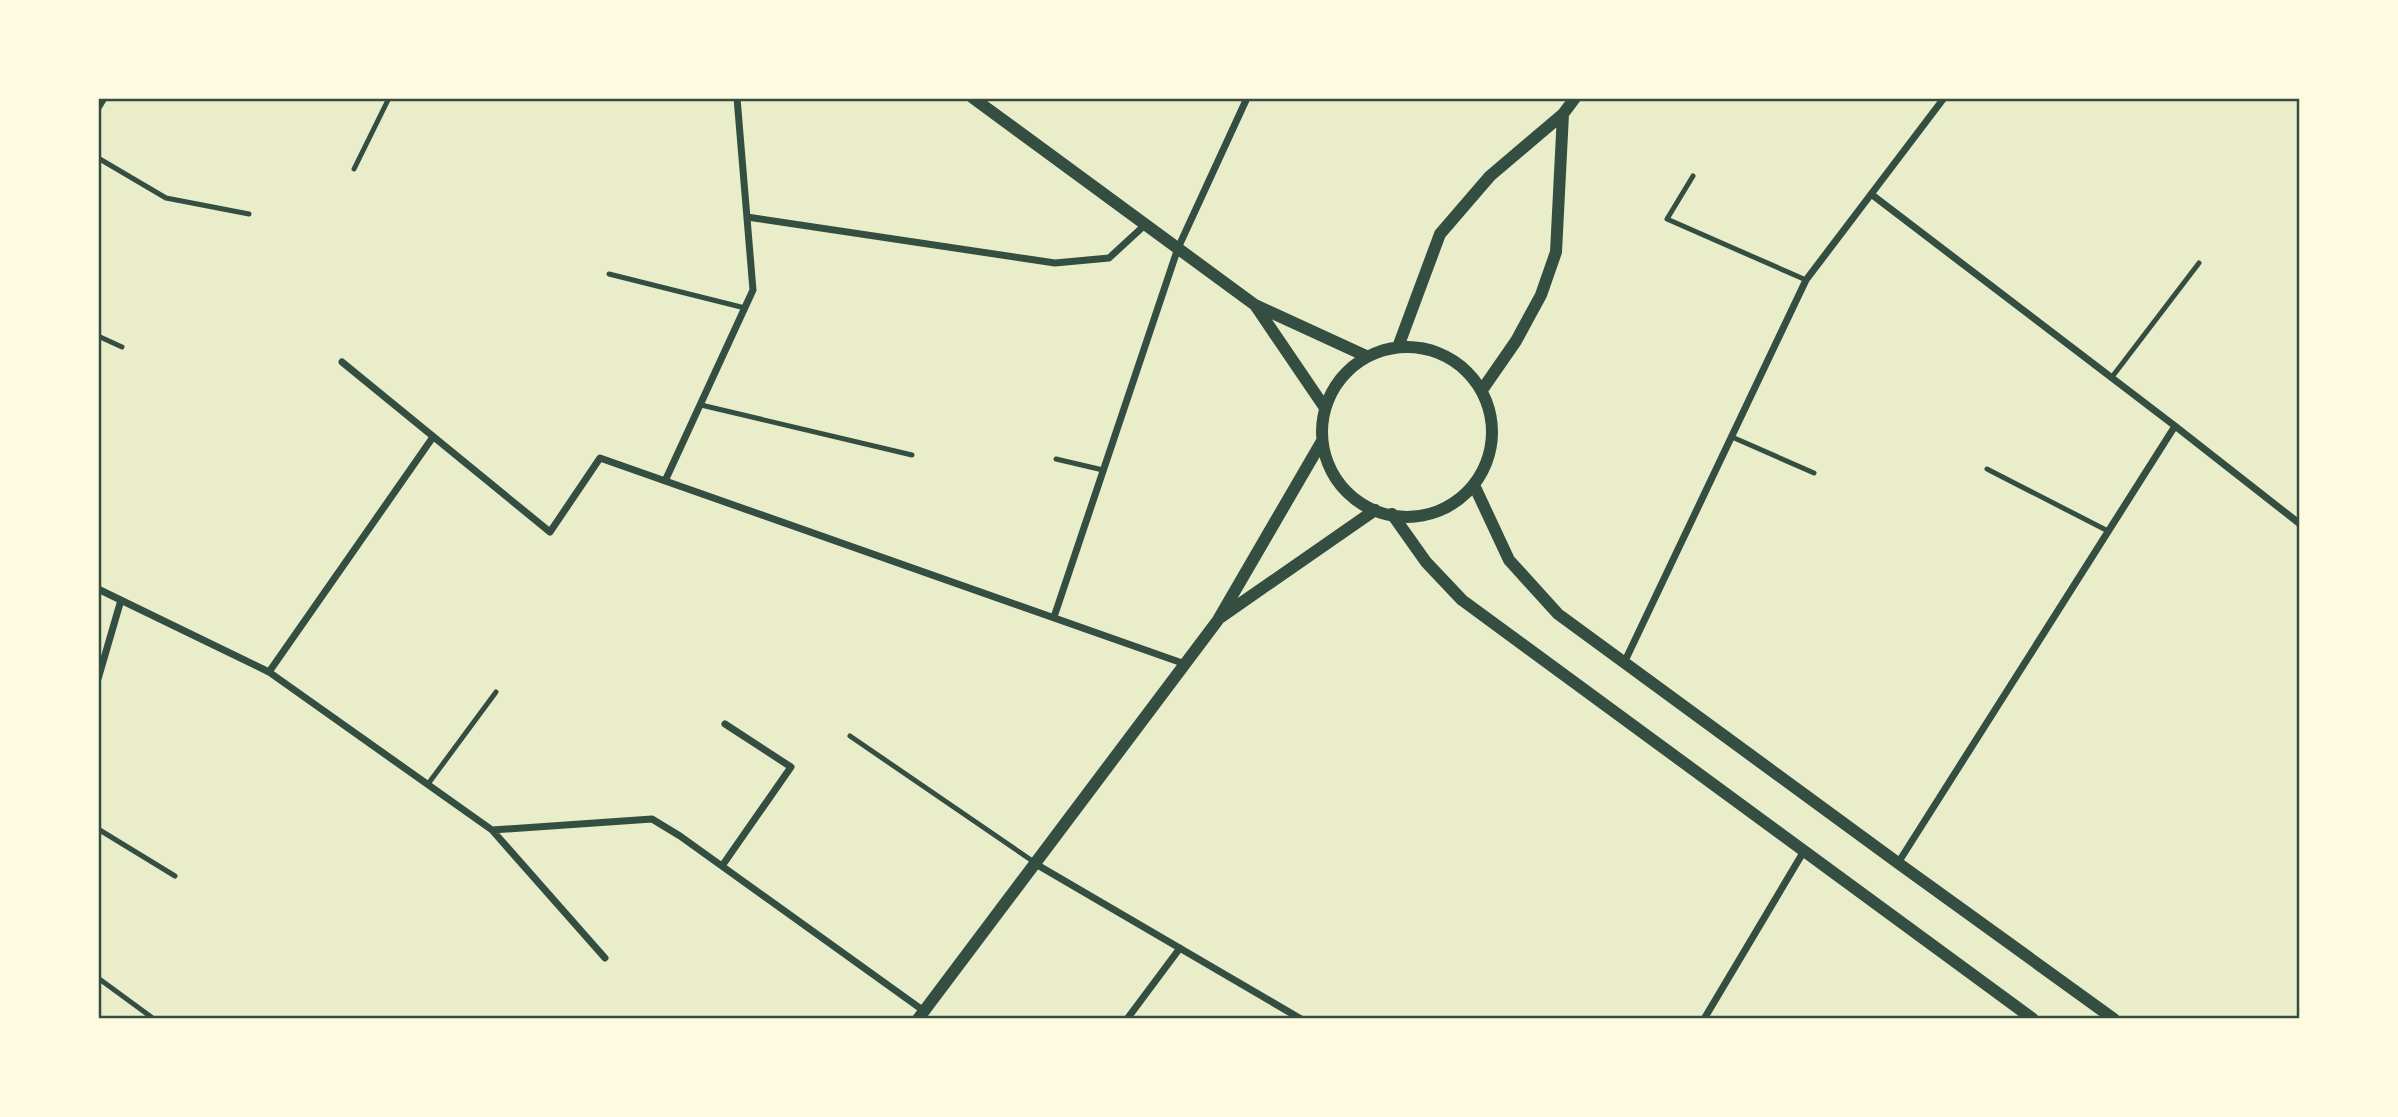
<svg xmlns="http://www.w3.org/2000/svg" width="2398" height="1117" font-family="Quicksand,sans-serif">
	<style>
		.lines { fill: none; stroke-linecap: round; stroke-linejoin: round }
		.service { stroke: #344e41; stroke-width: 5 }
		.minor { stroke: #344e41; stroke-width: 7 }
		.tertiary { stroke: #344e41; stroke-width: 12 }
		.neatline { fill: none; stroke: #344e41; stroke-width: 2.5 }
	</style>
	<rect width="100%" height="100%" fill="#e9edc9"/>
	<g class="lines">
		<path class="service" d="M 98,158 L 166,198 L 249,214
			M 354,169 L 389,98
			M 1693,176 L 1667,219 L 1806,280
			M 609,274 L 745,308
			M 98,336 L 122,347
			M 2112,377 L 2199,263
			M 701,405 L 912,455
			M 1732,437 L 1814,473
			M 1056,459 L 1103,470
			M 1987,469 L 2108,531
			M 850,736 L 1034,862
			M 428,784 L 496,692
			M 98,829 L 175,876
			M 98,978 L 154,1019"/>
		<path class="minor" d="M 98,108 L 104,98
			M 1871,194 L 2175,426 L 2300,524
			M 747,217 L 1055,263 L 1109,258 L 1146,224
			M 342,362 L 550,532 L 600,458 L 1185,664
			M 665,481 L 753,290 L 737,98
			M 98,589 L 269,672 L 492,830 L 652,819 L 680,836 L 924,1011
			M 1054,617 L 1178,248 L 1247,98
			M 1624,663 L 1806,280 L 1944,98
			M 269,672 L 433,437
			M 98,679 L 121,600
			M 492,830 L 605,958
			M 1034,863 L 1301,1019
			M 1898,863 L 2175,426
			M 722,866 L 791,767 L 725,724
			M 1127,1019 L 1180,948
			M 1704,1019 L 1804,851"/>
		<path class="tertiary" d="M 973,98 L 1255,305 L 1366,356
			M 1255,305 L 1325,408
			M 1398,347 L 1440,234 L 1490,176 L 1563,114 L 1575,98
			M1322 432a85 85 0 1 1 170 0a85 85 0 1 1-170 0Z
			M 1482,390 L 1516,341 L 1541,295 L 1556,252 L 1563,114
			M 1474,485 L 1509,560 L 1558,614 L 1898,863 L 2114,1019
			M 1392,514 L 1426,562 L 1462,600 L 2033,1019
			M 1221,617 L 1375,510
			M 918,1019 L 1218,620 L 1322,441"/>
	</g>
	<rect width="2398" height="1117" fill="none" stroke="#fefae0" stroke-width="200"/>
	<rect x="100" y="100" width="2198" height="917" class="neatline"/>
</svg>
